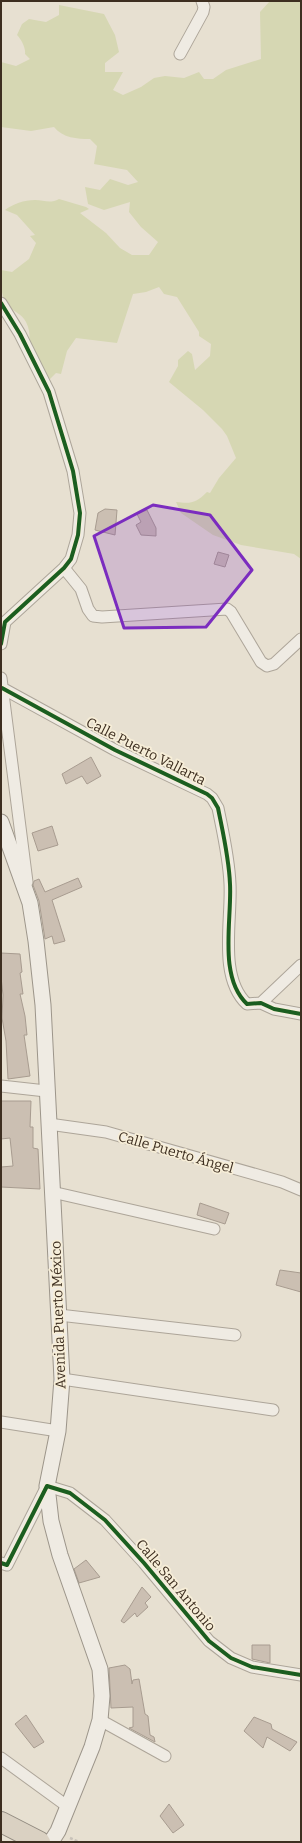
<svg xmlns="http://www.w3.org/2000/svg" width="302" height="1843" font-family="Bitter,serif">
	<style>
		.green { fill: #d6d7b3 }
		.building { fill: #cbbfb2; stroke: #a89c90 }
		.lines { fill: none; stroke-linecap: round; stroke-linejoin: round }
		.street-casing { stroke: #ada599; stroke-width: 13 }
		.secondary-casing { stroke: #9c958a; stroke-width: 17 }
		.highway-casing { stroke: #928b80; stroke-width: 22 }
		.path { stroke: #c8c2b9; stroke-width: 2.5; stroke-dasharray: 3 2; stroke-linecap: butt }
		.street { stroke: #efebe3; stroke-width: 11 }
		.secondary { stroke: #efebe3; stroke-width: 15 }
		.highway { stroke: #dad1c2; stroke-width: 20 }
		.cycleway-casing { stroke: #f7eed8; stroke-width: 6 }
		.cycleway { stroke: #1b5e20; stroke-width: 4 }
		.marked { fill: #7b2cbf; fill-opacity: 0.2; stroke: #7b2cbf; stroke-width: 3; stroke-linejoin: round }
		.labels { text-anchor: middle; stroke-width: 3.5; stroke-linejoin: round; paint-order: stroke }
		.street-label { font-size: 14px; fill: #3d2e20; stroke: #f7eed8 }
	</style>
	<rect width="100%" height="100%" fill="#e7e0d1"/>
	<path class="green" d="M 270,1 L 301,1 L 301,559 L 294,554 L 241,545 L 213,535 L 181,513 L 176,502 C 191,504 196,503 207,492 L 210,493 L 219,478 L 236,458 L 227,436 L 222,429 L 203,410 L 169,382 L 178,366 L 178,360 L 188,351 L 192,354 L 195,370 L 210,356 L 211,344 L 199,336 L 199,332 L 177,297 L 164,294 L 159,287 L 146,292 L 133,294 L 117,343 L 76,338 L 67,351 L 61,374 L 56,373 L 50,379 C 45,375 37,372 33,367 C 25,357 34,336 26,322 C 22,314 13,311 8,306 C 0,297 1,281 1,270 L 12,272 L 29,259 L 36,243 L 30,236 L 35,235 L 17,215 L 5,210 C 13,204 24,200 35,200 C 44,200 50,204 59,199 L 86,207 L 89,209 L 80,213 L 106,233 L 120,248 L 132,255 L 149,255 L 158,242 L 141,227 L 129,212 L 130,202 L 104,210 L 88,204 L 85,187 L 100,190 L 110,179 L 128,185 L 138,182 L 127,170 L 94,164 L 97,146 L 90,139 C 77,139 63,138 54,127 L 31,131 L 1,127 L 1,62 L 16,66 L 30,59 L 25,54 C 26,48 21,39 17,35 L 22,24 L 29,19 L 46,22 L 59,15 L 59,5 L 104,14 L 115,35 L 119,52 L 105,63 L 105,72 L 123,72 L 113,90 L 123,95 L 141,87 L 154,78 L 165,76 L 184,78 L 199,72 L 204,79 L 213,79 L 226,70 L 261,59 L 260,12 Z"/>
	<path class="building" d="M 105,509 L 117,510 L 115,535 L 95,530 L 98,513 Z
		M 147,510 L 156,528 L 156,536 L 141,535 L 136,525 L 141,522 L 137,514 Z
		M 218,552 L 229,555 L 225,567 L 214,564 Z
		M 91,757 L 101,776 L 87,784 L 82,776 L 66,784 L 62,774 Z
		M 52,826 L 58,845 L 38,851 L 32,833 Z
		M 78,878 L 82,887 L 52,900 L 65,941 L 54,944 L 52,936 L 45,939 L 39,901 L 33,885 L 34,881 L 39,879 L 45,892 Z
		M 1,953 L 20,954 L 22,972 L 20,973 L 23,994 L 20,994 L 25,1016 L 27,1035 L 24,1035 L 30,1076 L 8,1079 L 6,1041 L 2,1018 L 3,995 L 1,977 Z
		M 1,1101 L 31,1101 L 30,1127 L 33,1127 L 33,1148 L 38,1149 L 40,1189 L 1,1187 L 1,1167 L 13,1166 L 10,1138 L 1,1139 Z
		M 200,1203 L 229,1213 L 225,1224 L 197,1215 Z
		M 280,1270 L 301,1273 L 301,1292 L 276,1285 Z
		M 86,1560 L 100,1577 L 79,1583 L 74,1569 Z
		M 142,1587 L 151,1597 L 145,1603 L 148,1607 L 137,1617 L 135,1613 L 124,1623 L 121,1621 Z
		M 252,1645 L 270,1645 L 270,1663 L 252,1659 Z
		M 125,1665 L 130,1669 L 132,1684 L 133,1680 L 139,1679 L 145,1714 L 148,1716 L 150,1735 L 154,1737 L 155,1742 L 129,1728 L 133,1727 L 133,1707 L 111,1708 L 109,1668 Z
		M 26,1715 L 44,1742 L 34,1748 L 15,1724 Z
		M 254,1717 L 271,1724 L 272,1729 L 297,1742 L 290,1751 L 267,1737 L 263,1748 L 244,1731 Z
		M 169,1804 L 184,1825 L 173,1833 L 160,1816 Z"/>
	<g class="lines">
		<defs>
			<path id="street" d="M 180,54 L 203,12 L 204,7 L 202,1
				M 1,303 L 20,334 L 49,392 L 73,471 L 80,513 L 78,535 L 71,559 L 64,568 L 5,622 L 1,644
				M 64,568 L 81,589 L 88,609 L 93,616 L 102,617 L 227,609 L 231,612 L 261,662 L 267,666 L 274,664 L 301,639
				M 1,678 L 27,882
				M 2,688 L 115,750 L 207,794 L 212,798 L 218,808 C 223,833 229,858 230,884 C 232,920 218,977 247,1004 L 261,1003 L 274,1009 L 301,1014
				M 261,1003 L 301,965
				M 1,1086 L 46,1091
				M 49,1124 L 106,1132 L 282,1182 L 301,1190
				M 52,1192 L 214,1229
				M 59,1315 L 235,1335
				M 62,1379 L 273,1410
				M 1,1422 L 58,1431
				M 1,1563 L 7,1565 L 47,1486 L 70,1493 L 105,1520 L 144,1563 L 209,1641 L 231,1658 L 252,1667 L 301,1675
				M 100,1720 L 165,1756
				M 1,1758 L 67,1806"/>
			<path id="secondary" d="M 1,822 L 30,903 L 36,941 L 43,1005 L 62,1379 L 58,1431 L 47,1486 L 51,1521 L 60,1555 L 100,1669 L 102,1696 L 100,1720 L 92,1747 L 58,1831 L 51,1842"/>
			<path id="highway" d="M 1,1822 L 40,1842"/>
		</defs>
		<use href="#street" class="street-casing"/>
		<use href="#secondary" class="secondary-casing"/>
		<use href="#highway" class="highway-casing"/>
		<path class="path" d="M 70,1838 L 79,1842"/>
		<use href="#street" class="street"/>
		<use href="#secondary" class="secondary"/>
		<use href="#highway" class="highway"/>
		<defs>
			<path id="cycleway" d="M 1,303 L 20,334 L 49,392 L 73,471 L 80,513 L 78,535 L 71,559 L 64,568 L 5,622 L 1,644
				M 2,688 L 115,750 L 207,794 L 212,798 L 218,808 C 223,833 229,858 230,884 C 232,920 218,977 247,1004 L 261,1003 L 274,1009 L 301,1014
				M 1,1563 L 7,1565 L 47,1486 L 70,1493 L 105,1520 L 144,1563 L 209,1641 L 231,1658 L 252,1667 L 301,1675"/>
		</defs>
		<use href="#cycleway" class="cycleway-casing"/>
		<use href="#cycleway" class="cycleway"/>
	</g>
	<path class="marked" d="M 153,505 L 210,515 L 252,570 L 206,627 L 124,628 L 94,536 Z"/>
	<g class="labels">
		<g class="street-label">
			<text transform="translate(146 751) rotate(27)" y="5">Calle Puerto Vallarta</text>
			<text transform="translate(176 1152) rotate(16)" y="5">Calle Puerto Ángel</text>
			<text transform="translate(58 1315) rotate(-92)" y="5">Avenida Puerto México</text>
			<text transform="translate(176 1585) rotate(50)" y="5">Calle San Antonio</text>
		</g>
	</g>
	<rect width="302" height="1843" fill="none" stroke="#3d2e20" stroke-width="4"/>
</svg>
